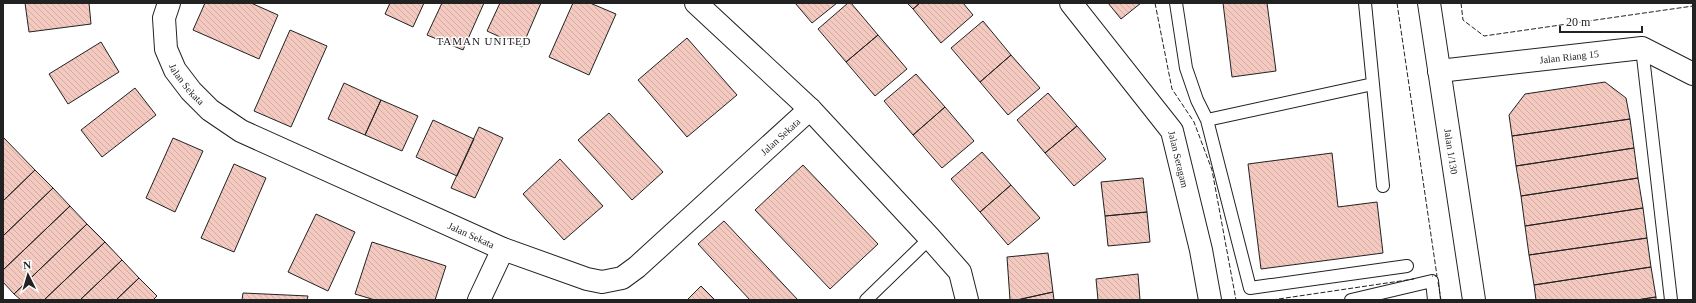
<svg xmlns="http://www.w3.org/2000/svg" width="1696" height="303" font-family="'Times New Roman',serif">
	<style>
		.building { fill: url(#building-back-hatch); stroke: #222 }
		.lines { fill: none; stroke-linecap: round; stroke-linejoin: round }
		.lane-casing { stroke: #222; stroke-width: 14 }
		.street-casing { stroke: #222; stroke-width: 24 }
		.lane { stroke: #fff; stroke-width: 12 }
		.street { stroke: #fff; stroke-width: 22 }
		.fence { stroke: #222; stroke-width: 1; stroke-dasharray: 5 2; stroke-linecap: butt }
		.labels { text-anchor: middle; stroke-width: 3; stroke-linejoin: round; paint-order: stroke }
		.street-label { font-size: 10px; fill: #222; stroke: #fff }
		.neighbourhood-label { font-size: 11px; letter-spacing: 1px; fill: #222; stroke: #fff }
	</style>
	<defs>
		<pattern id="building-back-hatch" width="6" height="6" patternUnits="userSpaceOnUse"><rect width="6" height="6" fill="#f3c9c0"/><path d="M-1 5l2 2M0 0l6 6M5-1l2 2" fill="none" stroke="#d0aca5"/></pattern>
	</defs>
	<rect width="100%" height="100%" fill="#fff"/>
	<path class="building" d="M 25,3 L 89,3 L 91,24 L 29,32 Z
		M 205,3 L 251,3 L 278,15 L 259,59 L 193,30 Z
		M 390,3 L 424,3 L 413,27 L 385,14 Z
		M 442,3 L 484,3 L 463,50 L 427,35 Z
		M 500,3 L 541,3 L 522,47 L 487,31 Z
		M 573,3 L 590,3 L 616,14 L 589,75 L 549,57 Z
		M 795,3 L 837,3 L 812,23 Z
		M 848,3 L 851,3 L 878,35 L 846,62 L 818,29 Z
		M 907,3 L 920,3 L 913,9 Z
		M 920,3 L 963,3 L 973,15 L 941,43 L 913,9 Z
		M 1108,3 L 1141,3 L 1121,19 Z
		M 1223,3 L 1267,3 L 1276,71 L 1232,77 Z
		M 983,21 L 1011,55 L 980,82 L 951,48 Z
		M 290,30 L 327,46 L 291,127 L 254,111 Z
		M 878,35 L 907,69 L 875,96 L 846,62 Z
		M 687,38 L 737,95 L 687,137 L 638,80 Z
		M 101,42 L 119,72 L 68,104 L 49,74 Z
		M 1011,55 L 1040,88 L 1008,115 L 980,82 Z
		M 916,74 L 945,107 L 913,135 L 884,101 Z
		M 1605,82 L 1626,98 L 1630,119 L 1512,136 L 1509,115 L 1525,94 Z
		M 344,83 L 381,100 L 365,135 L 328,119 Z
		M 135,88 L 156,115 L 102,157 L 81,130 Z
		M 1048,93 L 1077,126 L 1045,153 L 1017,120 Z
		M 381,100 L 418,116 L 402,151 L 365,135 Z
		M 945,107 L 974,141 L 942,168 L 913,135 Z
		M 609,113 L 663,172 L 632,200 L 578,140 Z
		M 1630,119 L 1634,148 L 1516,166 L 1512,136 Z
		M 433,120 L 474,139 L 457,176 L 416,157 Z
		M 1077,126 L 1106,159 L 1074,186 L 1045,153 Z
		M 479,127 L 503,138 L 475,198 L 451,188 Z
		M 3,137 L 35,170 L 3,201 Z
		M 173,138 L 203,151 L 175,212 L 146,198 Z
		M 1634,148 L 1638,178 L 1521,196 L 1516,166 Z
		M 982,152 L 1011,185 L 980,212 L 951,179 Z
		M 1332,153 L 1338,207 L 1377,202 L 1383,253 L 1261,269 L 1248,164 Z
		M 560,159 L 603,206 L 564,240 L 523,194 Z
		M 234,164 L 266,178 L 234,252 L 201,238 Z
		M 803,165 L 878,244 L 830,289 L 755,210 Z
		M 35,170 L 53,188 L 3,236 L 3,201 Z
		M 1143,178 L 1147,212 L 1105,216 L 1101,182 Z
		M 1638,178 L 1643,208 L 1525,226 L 1521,196 Z
		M 1011,185 L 1040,218 L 1008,245 L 980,212 Z
		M 53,188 L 70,206 L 3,270 L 3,236 Z
		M 70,206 L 87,224 L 14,294 L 3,282 L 3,270 Z
		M 1643,208 L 1647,238 L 1529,255 L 1525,226 Z
		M 1147,212 L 1150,242 L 1108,246 L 1105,216 Z
		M 316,214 L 355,232 L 328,291 L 288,272 Z
		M 724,221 L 798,300 L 750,300 L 698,244 Z
		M 87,224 L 105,242 L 44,300 L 21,300 L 14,294 Z
		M 1647,238 L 1651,267 L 1534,285 L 1529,255 Z
		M 105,242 L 122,260 L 80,300 L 44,300 Z
		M 372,242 L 446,266 L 435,300 L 375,300 L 355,294 Z
		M 1048,253 L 1053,292 L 1017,300 L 1010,300 L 1007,257 Z
		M 122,260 L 139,278 L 116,300 L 80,300 Z
		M 1651,267 L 1656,297 L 1637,300 L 1536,300 L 1534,285 Z
		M 1138,274 L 1140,300 L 1098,300 L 1096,279 Z
		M 139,278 L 157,296 L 153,300 L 116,300 Z
		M 701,286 L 715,300 L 687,300 Z
		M 1053,292 L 1054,300 L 1017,300 Z
		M 243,293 L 308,296 L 307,300 L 242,300 Z
		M 1656,297 L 1656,300 L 1637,300 Z"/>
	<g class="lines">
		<defs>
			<path id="lane" d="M 1176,3 L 1186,68 L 1197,100 L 1207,120 L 1250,288 L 1407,266
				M 1365,3 L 1383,186
				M 1642,48 L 1671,300
				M 1207,120 L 1373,84
				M 866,300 L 930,238
				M 1351,300 L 1432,281 L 1434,300"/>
			<g id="street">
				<path id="s1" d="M 169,3 L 164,18 L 166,49 L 175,70 L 191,91 L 210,110 L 241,131 L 503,249 L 587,279 L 602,282 L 622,278 L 637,267 L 810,109"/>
				<path d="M 696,3 L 810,109 L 930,238 L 960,272 L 967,300"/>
				<path id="s2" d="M 1071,3 L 1172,131 L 1201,250 L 1210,300"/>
				<path id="s3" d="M 1429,3 L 1474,300"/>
				<path id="s4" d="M 1439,71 L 1642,48 L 1693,74"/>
				<path d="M 479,300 L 503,249"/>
			</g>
		</defs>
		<use href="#lane" class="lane-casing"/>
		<use href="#street" class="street-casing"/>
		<use href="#lane" class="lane"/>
		<use href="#street" class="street"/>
		<path class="fence" d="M 1155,3 L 1172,89 L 1194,122 L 1212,170 L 1236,300
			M 1397,3 L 1437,276 L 1432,276
			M 1461,3 L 1463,20 L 1484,36 L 1693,6
			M 1438,282 L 1441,300
			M 1272,300 L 1414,279"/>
	</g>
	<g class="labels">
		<g class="street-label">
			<text dy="4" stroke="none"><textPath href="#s4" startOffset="131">Jalan Riang 15</textPath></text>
			<text dy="4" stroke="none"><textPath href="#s1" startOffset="88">Jalan Sekata</textPath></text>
			<text dy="4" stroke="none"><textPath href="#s1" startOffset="785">Jalan Sekata</textPath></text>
			<text dy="4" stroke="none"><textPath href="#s3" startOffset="150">Jalan 1/130</textPath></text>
			<text dy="4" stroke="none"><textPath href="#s2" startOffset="192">Jalan Seragam</textPath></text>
			<text dy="4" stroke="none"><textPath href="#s1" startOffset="413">Jalan Sekata</textPath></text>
		</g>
		<g class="neighbourhood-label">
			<text x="484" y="45">TAMAN UNITED</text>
		</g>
	</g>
	<rect width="1696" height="303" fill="none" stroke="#222222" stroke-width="8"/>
	<g transform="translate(28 275) rotate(355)" stroke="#ffffff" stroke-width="3" paint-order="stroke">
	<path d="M0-3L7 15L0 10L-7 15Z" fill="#222222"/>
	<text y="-6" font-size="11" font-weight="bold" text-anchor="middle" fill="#222222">N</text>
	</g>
	<path d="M1560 26v6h82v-6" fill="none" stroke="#222222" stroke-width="2"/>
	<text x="1566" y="26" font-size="12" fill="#222222" stroke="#ffffff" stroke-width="3" paint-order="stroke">20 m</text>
</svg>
